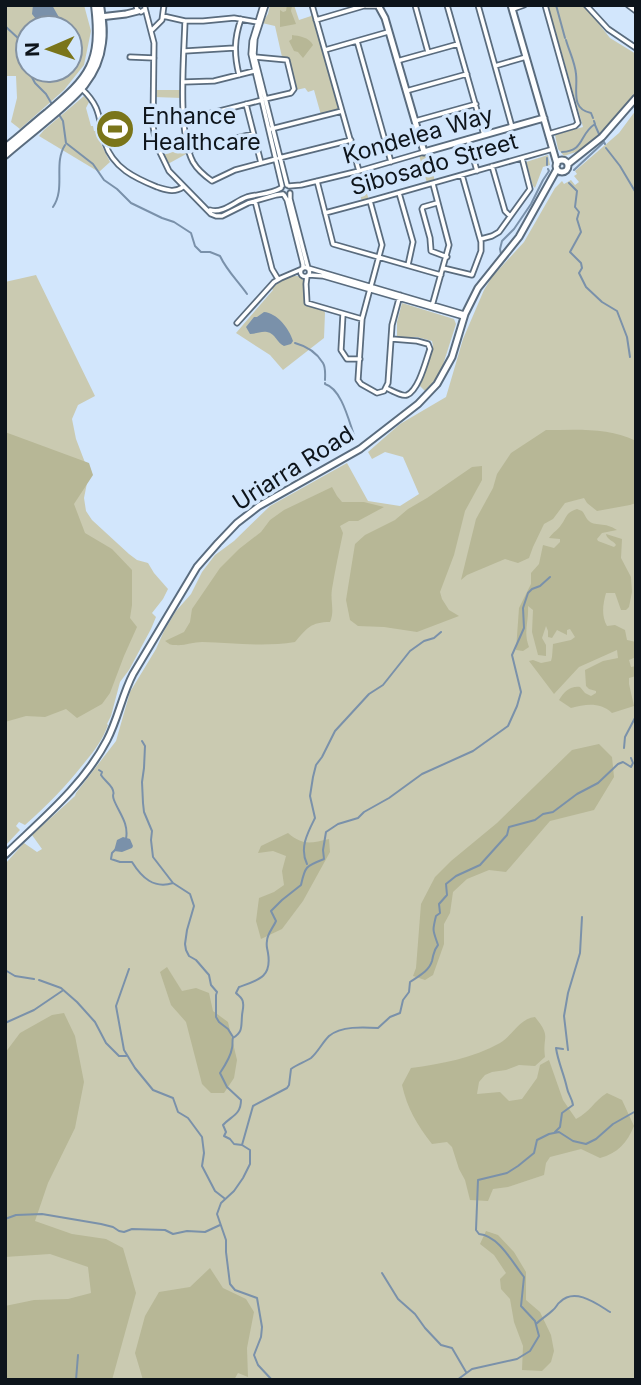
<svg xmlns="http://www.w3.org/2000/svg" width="641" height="1385" font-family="Inter,sans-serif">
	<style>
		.green { fill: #cacab1; fill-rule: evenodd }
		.forest { fill: #b7b796 }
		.water { fill: #7a91aa }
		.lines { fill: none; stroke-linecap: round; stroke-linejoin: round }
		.stream { stroke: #7a91aa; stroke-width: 2 }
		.minor-casing { stroke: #5a6c7e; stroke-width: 7 }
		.tertiary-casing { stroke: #5a6c7e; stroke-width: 9 }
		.secondary-casing { stroke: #5a6c7e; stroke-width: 10 }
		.minor { stroke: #fff; stroke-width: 3.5 }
		.tertiary { stroke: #fff; stroke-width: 5 }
		.secondary { stroke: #fff; stroke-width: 6 }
		.labels { text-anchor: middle; stroke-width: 7; stroke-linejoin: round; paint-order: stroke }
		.poi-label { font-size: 23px; fill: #0d141b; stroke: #d2e6fc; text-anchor: start }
		.street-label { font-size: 23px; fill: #0d141b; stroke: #d2e6fc }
	</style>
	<rect width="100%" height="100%" fill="#d2e6fc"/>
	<path class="green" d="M 5,5 L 84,5 L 91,31 L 84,65 L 64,90 L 20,129 L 11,122 L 17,98 L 16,76 L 5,76 ZM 28,28 L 70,28 L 70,70 L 28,70 Z
		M 270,5 L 294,5 L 299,20 L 311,16 L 312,13 L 339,107 L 338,110 L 321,115 L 314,90 L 308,92 L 305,88 L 296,90 L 287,59 L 282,57 L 275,26 L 262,23 L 268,14 Z
		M 548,5 L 584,5 L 610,38 L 636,54 L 636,92 L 605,128 L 582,150 L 564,156 L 558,149 L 555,135 L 583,127 Z
		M 155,90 L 182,90 L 182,98 L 154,97 Z
		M 84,96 L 89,102 L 86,108 L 91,126 L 93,126 L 94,131 L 99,131 L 101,144 L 110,162 L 99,172 L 39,136 L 44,130 Z
		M 636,110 L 636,1380 L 5,1380 L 5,864 L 24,843 L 37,852 L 42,849 L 32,835 L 75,796 L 76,793 L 116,741 L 130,692 L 156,649 L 164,631 L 176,611 L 191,594 L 202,572 L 215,555 L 234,541 L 270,506 L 347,463 L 368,501 L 400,506 L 419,494 L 403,457 L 385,452 L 372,459 L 368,452 L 400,424 L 446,397 L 463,339 L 484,290 L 492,277 L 524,242 L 555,188 L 562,181 L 564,184 L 571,180 L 575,185 L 579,182 L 574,176 L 577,174 L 575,171 L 619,133 Z
		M 187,148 L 188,153 L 166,165 L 162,155 Z
		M 427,153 L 435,181 L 427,183 L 419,155 Z
		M 548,155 L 550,165 L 543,167 L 535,188 L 533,186 L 526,162 Z
		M 360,172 L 369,200 L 362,202 L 354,173 Z
		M 36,275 L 95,396 L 78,405 L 72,419 L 76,439 L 89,473 L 84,498 L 86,511 L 92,520 L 129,554 L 137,560 L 148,563 L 154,573 L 168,589 L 163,599 L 152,613 L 156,617 L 151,629 L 129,670 L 120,682 L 111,716 L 107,724 L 108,725 C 103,739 95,750 85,762 C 66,786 48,805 25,825 L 19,822 L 16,826 L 20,830 L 5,846 L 5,282 Z
		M 292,276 L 299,276 L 304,281 L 305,304 L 324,310 L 325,313 L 324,338 L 283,370 L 270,355 L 236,333 L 273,290 L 271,288 L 283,279 Z
		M 402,303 L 454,319 L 456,324 L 441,371 L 426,392 L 419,385 L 433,346 L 432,341 L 417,337 L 397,337 L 397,322 Z"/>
	<path class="forest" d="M 287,5 L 292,6 L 291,11 L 296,24 L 280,27 L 280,10 L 283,12 L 286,11 Z
		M 292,35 C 299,36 309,37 313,45 L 303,58 L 298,52 L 294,51 L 289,41 L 292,39 Z
		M 546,430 C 576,430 609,427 636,441 L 636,503 L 630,505 L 597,511 L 587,503 L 584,498 L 565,503 L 553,519 L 544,524 L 533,547 L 529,558 L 518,563 L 505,559 L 467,575 L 461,580 L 476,519 L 493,488 L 497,474 L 511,453 Z
		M 5,432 L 89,463 L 93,475 L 74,504 L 85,533 L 112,549 L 132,570 L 132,605 L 130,618 L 137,627 L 124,656 L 110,693 L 102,704 L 77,718 L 66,709 L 45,717 L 26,716 L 5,722 Z
		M 482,466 L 482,480 L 465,511 L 454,555 L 440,592 L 442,599 L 449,610 L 459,616 L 417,632 L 384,627 L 358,626 L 350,620 L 346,600 L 355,544 L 365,535 L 395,520 L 408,509 L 427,498 L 472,467 Z
		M 332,487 L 337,496 L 342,502 L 364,502 L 384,507 L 358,521 L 349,521 L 340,526 L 343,533 C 339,552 335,570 332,589 C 330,601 335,611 330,622 C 311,622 307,628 295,642 C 264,647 233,643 202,642 C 193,642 184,646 175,645 C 169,645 170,644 165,641 L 184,632 L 190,622 L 192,609 L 220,568 L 239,549 L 261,532 L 270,520 L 284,510 Z
		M 577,509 L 582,511 C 585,514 586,519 589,521 C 593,526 606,522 617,530 L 602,533 L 597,539 L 598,541 L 614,547 L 616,545 C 613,540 607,540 606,534 L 622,539 L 621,558 L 631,577 L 632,592 L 629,607 L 626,610 L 621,610 L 615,593 L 606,593 C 603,604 601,615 607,626 L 615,625 L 625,630 L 627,640 L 636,642 L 636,657 L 629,660 L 631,667 L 636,666 L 636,676 L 629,678 L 629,684 L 634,706 L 612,713 C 600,702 586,704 571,708 L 559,700 C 565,691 570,686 580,687 L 585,693 L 591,696 L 596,693 L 596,691 L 589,689 L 586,686 L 585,670 L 603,661 L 618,658 L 617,650 L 579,667 L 554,694 L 529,661 L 533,660 L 541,663 L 551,661 L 552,657 L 553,644 L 571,640 L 575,637 L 570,629 L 567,630 L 567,635 L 557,630 L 552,638 L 548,637 L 548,631 L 546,626 L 542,638 L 546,645 L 546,656 L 538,655 L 532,632 L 533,610 L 528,606 C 529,622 523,632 529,647 L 523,651 L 516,650 L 519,608 L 531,584 L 531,573 L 539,564 L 543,545 L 554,548 L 560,542 L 560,539 L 549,538 C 553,532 558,530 561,525 C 568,516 565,513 577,509 Z
		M 599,744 L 612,757 L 614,777 L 594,810 L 550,821 L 506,872 L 489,870 L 467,879 L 453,892 L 450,913 L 444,924 L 444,944 L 433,975 L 425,980 L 413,976 L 416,968 L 421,904 L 435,877 L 451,861 L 497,823 L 572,750 Z
		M 288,833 C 303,846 311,843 329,839 L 330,852 L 303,901 L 282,929 L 261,939 L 256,921 L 259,898 L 274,892 L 284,885 L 282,871 L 286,856 L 273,851 L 258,853 L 261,846 Z
		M 167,967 L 182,991 L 196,988 L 209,993 L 213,1011 L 228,1022 L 237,1060 L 234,1078 L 224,1093 L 211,1093 L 202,1084 L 186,1022 L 171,1005 L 160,972 Z
		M 64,1013 L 75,1036 L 84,1082 L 75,1128 L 48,1183 L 35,1221 L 72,1234 L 106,1239 L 123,1248 L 136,1293 L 112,1380 L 5,1380 L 5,1306 L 34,1300 L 68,1299 L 91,1293 L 88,1267 L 50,1254 L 5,1257 L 5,1053 L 20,1033 L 52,1015 Z
		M 535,1017 C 552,1038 542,1035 545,1057 L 535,1066 L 519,1065 L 506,1070 L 492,1072 L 485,1075 L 479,1082 L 477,1094 L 500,1092 L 509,1101 L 522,1099 L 537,1078 L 540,1065 L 549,1060 L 563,1100 L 576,1119 C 591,1111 593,1102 607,1093 L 622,1100 L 634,1126 C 627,1143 618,1153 600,1158 L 581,1149 L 550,1157 L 546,1163 L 544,1175 L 508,1187 L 493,1189 L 488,1201 L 470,1200 L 465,1180 L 459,1169 L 452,1147 L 447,1142 L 432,1144 C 417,1125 407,1108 402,1085 L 411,1068 C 441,1064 473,1058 500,1043 C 512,1036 520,1018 535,1017 Z
		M 486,1231 L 498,1235 L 514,1252 L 526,1272 L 526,1300 L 540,1312 L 551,1335 L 554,1351 L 551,1362 L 542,1371 L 522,1370 L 523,1346 L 514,1322 L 510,1299 L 501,1289 L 500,1279 L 506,1273 L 494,1255 L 480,1244 Z
		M 210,1268 L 223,1288 L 246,1299 L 254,1312 L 247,1348 L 248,1377 L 238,1373 L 234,1380 L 143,1380 L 135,1353 L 145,1316 L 159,1292 L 190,1287 Z"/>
	<path class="water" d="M 33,5 L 52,5 L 65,28 L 43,28 L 32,14 Z
		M 264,312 C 277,313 289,328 293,341 L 291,344 L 284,346 C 277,343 275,333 267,332 C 261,331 256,334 250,334 L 246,327 L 254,317 L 257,317 Z
		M 123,837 L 130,839 L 133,846 L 132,848 L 122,852 L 114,851 L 117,840 Z"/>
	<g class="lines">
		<path class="stream" d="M 556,5 L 565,38
			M 5,26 L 19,39 L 28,69
			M 566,40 C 569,51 575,62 576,74 C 578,89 570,109 591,113 L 593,118
			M 28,70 L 35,83 L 46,94 L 53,106
			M 58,113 L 63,121 L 66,143 L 93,164 L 104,180 L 117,189 L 131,203 L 162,218 L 174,222 L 191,233 L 195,246 L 201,252 L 210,252 L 220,256 C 227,271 238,281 247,294
			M 595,125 L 599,134
			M 603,140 L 605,144
			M 606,148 L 620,166 L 636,193
			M 562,152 C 585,151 579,134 595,124 L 594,121
			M 547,158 L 547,165
			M 574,170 L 604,142
			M 569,183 L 577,191 L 575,207 L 579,212 L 577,219 L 581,232 L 570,252 L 581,263 L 582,268 L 579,273 L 586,287 L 602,302 L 617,311 L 627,337 L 630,357
			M 53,207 C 66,188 53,164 65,145
			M 501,254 L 500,249 L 502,241 L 514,229 L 531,204 L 543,180 L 549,171 L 548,169
			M 295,343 C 306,346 317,353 323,363 C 326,368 325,375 325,380
			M 325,383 L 325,384 C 342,389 349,422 355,438
			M 142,741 L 145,746 L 144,768 L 142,782 L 143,803 L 144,812 L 152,831 L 151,840 L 153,857 L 173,883 L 190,894 L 194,906 L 187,930 L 185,944 L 186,950 L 189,956 L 196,960 L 209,975 L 211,985 L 217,992 L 216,995 L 216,1017 L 219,1022 L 228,1029 L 233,1037 C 232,1041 233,1045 232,1048 C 231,1055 224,1067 220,1073 L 227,1087 L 241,1100 C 241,1115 231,1116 223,1125 L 226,1132 L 224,1136 L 230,1139 L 234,1144 L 242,1145
			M 624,748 L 625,737 L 636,716
			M 99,770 L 102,772 L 101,775 C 104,780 109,783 112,788 C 116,796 111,792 114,800 C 119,813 129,823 126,839
			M 116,849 L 112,853 L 111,859 L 120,862 L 132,862 C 142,878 154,889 173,883
			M 307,864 C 299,848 308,832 315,818 L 310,796 L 313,777 L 316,765 L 322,757 L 335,731 L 369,694 L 383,685 L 410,651 L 424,641 L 434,638 L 441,632
			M 129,969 L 116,1006 L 124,1050 L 135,1068 L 153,1090 L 173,1098 L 178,1112 L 188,1118 L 202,1137 L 204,1153 L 202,1166 L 215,1191 L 224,1198
			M 5,970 L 15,976 L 34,979
			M 39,980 L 61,988 L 77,1002 L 95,1022 L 106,1043 L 119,1056 L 126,1056
			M 5,1023 L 34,1010 L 62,991
			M 233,1038 C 243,1032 241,1027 242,1016 C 242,1012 244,1007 243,1003 C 243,998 240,997 236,993 L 239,987 C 259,980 272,977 268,953 C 267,947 266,946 267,941 C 267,934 273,928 276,921 L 271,911 L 282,900 L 301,885 C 305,866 306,866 324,859 L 323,850 L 326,832 L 338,824 L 358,818 L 364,812 L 389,798 L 422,774 L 473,751 L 508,726 L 517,706 L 521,692 L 512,655 L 524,628 L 523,608 L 528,593 L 532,589 L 540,586 L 550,577
			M 568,1050 L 564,1016 L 568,993 L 580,953 L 582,917
			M 555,1132 L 560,1127 L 562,1113 L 573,1105 C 572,1098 568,1094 567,1088 C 564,1074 558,1062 556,1048 L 563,1049
			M 5,1219 L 16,1215 L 42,1214 L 101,1224 L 113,1227 L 119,1231 L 124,1232 L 132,1229 L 165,1230 L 173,1234 L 187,1231 L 205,1232 L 220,1225
			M 382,1273 L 398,1299 L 415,1314 L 425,1328 L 441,1345 L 452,1348 L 466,1372
			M 536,1324 C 542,1318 548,1315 553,1310 C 556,1308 557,1304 560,1302 C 575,1287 597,1304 610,1312
			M 76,1380 L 78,1355
			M 272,1380 L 258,1365 L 254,1355 L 261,1337 L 262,1327 L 257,1298 L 235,1290 L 230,1284 L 226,1252 L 226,1240 L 217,1214 L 221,1203 L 234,1191 L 243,1178 L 250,1164 L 250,1150 L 242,1145 L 253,1106 L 287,1088 L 289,1085 L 291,1069 C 298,1064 305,1062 311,1058 C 318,1052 322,1043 329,1036 C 341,1026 363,1027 378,1028 L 390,1017 L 400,1013 L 403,1000 L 409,992 L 410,982 C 419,976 429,971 432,961 C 434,953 433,951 438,945 C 433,930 432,932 436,916 L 440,913 L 439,904 L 447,895 L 446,884 L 456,876 L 480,865 L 507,835 L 509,827 L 535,820 L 543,814 L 553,812 L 577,794 L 598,783 L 618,764 L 623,762 L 631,767 L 633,763 L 631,758
			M 457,1380 L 472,1369 L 517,1359 L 530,1351 L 539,1336 L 535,1321 L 521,1306 L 524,1277 C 512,1262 499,1236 479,1234 L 476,1230 L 478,1180 L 507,1173 L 518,1166 L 534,1153 L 537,1140 L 549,1134 L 559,1132 L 573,1141 L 586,1144 L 596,1139 L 613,1124 L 636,1111"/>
		<defs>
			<path id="minor" d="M 136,5 L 137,10 L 141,12 L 145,9 L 145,5
				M 263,5 L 252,41 L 251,54 L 282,186
				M 266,5 L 255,39 L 254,54 L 287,185
				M 312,5 L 359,171
				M 415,5 L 428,52
				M 447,5 L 484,135
				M 478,5 L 512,127
				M 545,5 L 578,123 L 575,126 L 548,134
				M 586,5 L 608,29 L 636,48
				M 628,5 L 636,11
				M 366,6 L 376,6
				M 145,8 L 154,43 L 153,126 L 156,144 L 169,171 L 211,214 L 216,216 L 222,216 L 248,203 L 276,195 L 283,194
				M 513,9 L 524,5
				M 163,16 L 185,21 L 203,21 L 234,18 L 257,22
				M 316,20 L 367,5
				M 185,21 C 184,56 177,132 193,162 C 197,169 205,176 212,181 L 235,170 L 276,159
				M 152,30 L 162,20 L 164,5
				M 357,41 L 391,162
				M 325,50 L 388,32
				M 185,51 L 234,48
				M 130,57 L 154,58
				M 255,57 L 287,60 L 294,89 L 291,93 L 265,99
				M 397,61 L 458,44
				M 495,66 L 526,57
				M 239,75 C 234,54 234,39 241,19
				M 184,82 L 214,81 L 254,71
				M 82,89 C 102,108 98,119 105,143 C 113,168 135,178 157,187 C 167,190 174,193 183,187
				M 406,91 L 467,74
				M 246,104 L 261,163
				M 153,116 L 204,115 L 262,100
				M 415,121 L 476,104
				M 271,129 L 342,111
				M 468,139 L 477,171
				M 189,150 L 253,134
				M 279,158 L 351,140
				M 492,166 L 505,211 L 510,216
				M 317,181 L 333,244 L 441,275
				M 289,186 L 301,185 L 359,171 L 424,152
				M 290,193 L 290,199 L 308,268
				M 399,193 L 413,242 L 408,265
				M 284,195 L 287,200 L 303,264 L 303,268
				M 255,201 L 272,269 L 278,279
				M 370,201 L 382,245 L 371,286
				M 437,203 L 423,207 L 422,209 L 430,238 L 431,251 L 447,257
				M 210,210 C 223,214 235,201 247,197 C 258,194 272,194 281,188
				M 325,213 L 370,201 L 553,149
				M 481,239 L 492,236 L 499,232 L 530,189 L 522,158
				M300.5 272a4.5 4.5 0 1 1 9 0a4.5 4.5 0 1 1-9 0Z
				M 308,268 L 464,314
				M 443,268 L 472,275 L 481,251 L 481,242 L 462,175
				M 309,275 L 323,276 L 464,317
				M 307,276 L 306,284 L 307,303 L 362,319
				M 370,289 L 362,319 L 358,380 L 361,384 L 377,393 L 384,391 L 388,383 L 392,325 L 400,295
				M 432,306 L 449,245 L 433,184
				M 343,314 L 341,350 L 347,359 L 360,359
				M 237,323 L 274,282 L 281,278 L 302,269
				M 386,388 C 391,390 402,397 407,395 C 419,390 426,360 430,349 L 428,344 L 417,341 L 392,339"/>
			<path id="tertiary" d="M 511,5 L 557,164
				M 379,7 L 385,18 L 424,152 L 544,118
				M 100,17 L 126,14 L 138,11
				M556 166a6 6 0 1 1 12 0a6 6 0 1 1-12 0Z
				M 568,164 L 602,137 L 636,98
				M 5,855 C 41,820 83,786 107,740 C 118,719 122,695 133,674 L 197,567 L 218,543 L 237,523 L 259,506 L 360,449 L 418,404 L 437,384 L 452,357 L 465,314 L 478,288 L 519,237 L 557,169"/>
			<path id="secondary" d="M 5,148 C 20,137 33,124 47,113 C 90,77 102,63 95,5
				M 5,155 C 19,143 33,132 47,120 C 73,98 98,79 102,43 C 104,30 102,18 100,5"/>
		</defs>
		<use href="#minor" class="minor-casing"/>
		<use href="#tertiary" class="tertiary-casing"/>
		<use href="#secondary" class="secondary-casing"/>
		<use href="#minor" class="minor"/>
		<use href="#tertiary" class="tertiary"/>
		<use href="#secondary" class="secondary"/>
	</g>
	<defs>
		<symbol id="stadium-disc" viewBox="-11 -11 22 22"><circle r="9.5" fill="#7a751a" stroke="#d2e6fc"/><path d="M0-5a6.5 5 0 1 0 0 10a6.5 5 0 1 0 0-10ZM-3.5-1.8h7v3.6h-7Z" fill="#fff"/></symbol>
	</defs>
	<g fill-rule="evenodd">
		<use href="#stadium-disc" x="93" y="107" width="44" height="44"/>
	</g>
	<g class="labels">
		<g class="poi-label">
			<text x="142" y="124">Enhance<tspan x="142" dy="26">Healthcare</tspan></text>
		</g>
		<g class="street-label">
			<text transform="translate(418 135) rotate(-16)" y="8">Kondelea Way</text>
			<text transform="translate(434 164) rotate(-16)" y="8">Sibosado Street</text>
			<text transform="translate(293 468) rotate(-32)" y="8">Uriarra Road</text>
		</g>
	</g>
	<rect width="641" height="1385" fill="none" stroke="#0d141b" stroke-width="14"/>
	<g transform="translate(49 49) rotate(268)"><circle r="33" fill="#d2e6fc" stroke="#8392a2" stroke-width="2"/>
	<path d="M0-5L12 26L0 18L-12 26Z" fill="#7a751a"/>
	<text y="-10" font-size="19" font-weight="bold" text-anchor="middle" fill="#0d141b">N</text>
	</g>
</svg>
